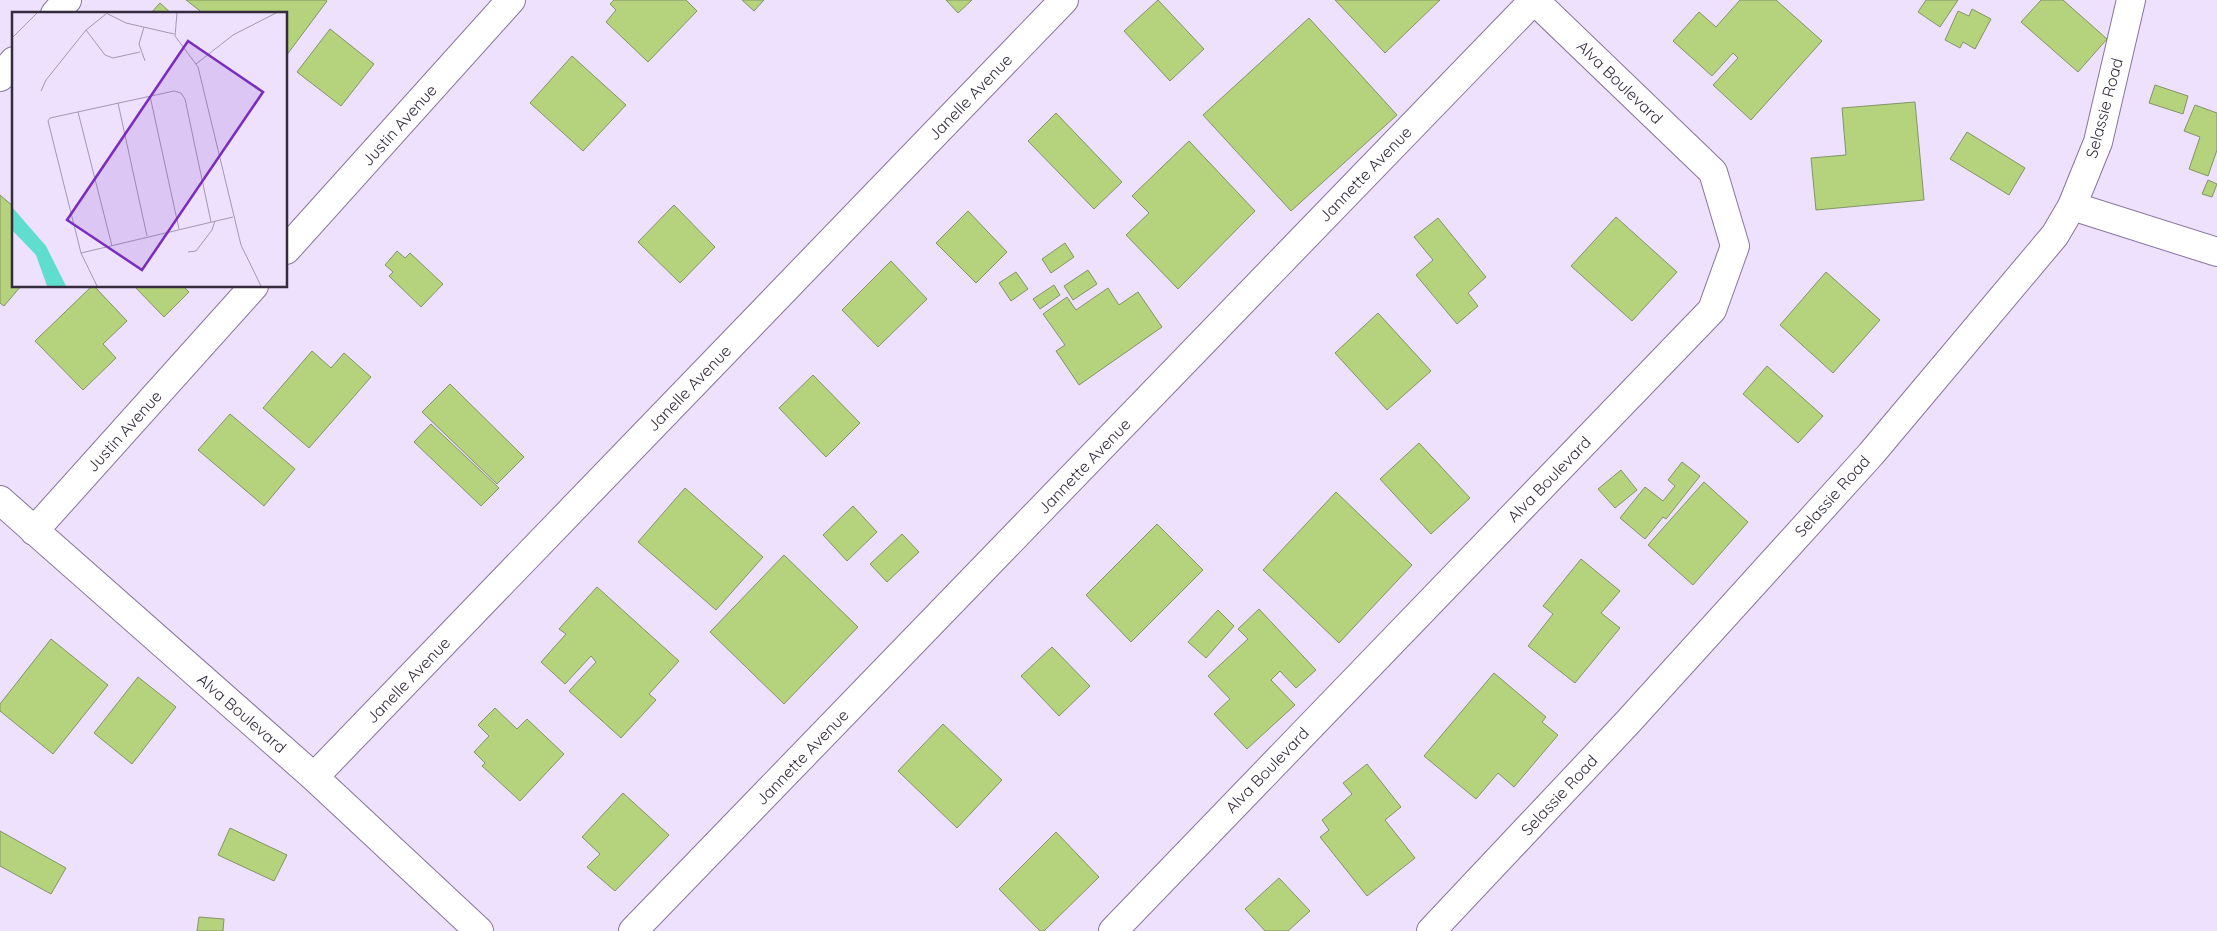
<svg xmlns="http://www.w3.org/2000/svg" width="2217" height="931" font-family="Quicksand,sans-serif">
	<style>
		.building { fill: #b5d27d; stroke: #839466 }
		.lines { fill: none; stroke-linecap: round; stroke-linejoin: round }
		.minor-casing { stroke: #8774a0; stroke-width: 30 }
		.minor { stroke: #fff; stroke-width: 28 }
		.labels { text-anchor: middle; stroke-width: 4; stroke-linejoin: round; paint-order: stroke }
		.street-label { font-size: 16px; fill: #342c3e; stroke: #fff }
		.inset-road { fill: none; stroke: #a399b1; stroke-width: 1 }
		.view { fill: #7b2cbf; fill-opacity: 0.15; stroke: #7b2cbf; stroke-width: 2.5 }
		.inset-edge { fill: none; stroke: #342c3e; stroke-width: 2.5 }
	</style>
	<rect width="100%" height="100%" fill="#ede1fe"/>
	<path class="building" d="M 186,0 L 326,0 L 327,1 L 286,56 L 286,14 L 204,14 Z
		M 614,0 L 686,0 L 697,11 L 648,62 L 606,22 L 616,10 L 610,4 Z
		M 742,0 L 764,0 L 754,11 Z
		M 946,0 L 972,0 L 958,13 Z
		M 1158,0 L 1204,49 L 1170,81 L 1124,31 Z
		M 1335,0 L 1440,0 L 1385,53 Z
		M 1740,0 L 1776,0 L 1822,41 L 1751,120 L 1713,85 L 1738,58 L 1733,53 L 1712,76 L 1673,41 L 1699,12 L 1716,27 Z
		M 1926,0 L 1958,0 L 1940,27 L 1918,12 Z
		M 2041,0 L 2063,0 L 2107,39 L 2078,72 L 2021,22 Z
		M 160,3 L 172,14 L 150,14 Z
		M 1972,9 L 1991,19 L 1975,49 L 1963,42 L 1960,48 L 1945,40 L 1958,11 L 1969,16 Z
		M 1309,18 L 1397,115 L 1291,211 L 1203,115 Z
		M 330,29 L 374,64 L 341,106 L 297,72 Z
		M 572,56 L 626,105 L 583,151 L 530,103 Z
		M 2155,85 L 2188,96 L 2183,114 L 2149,103 Z
		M 1915,102 L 1924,200 L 1816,210 L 1811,158 L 1846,155 L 1842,108 Z
		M 2195,105 L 2217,113 L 2217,150 L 2208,176 L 2189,169 L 2200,137 L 2184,131 Z
		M 1056,113 L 1122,182 L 1094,209 L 1028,141 Z
		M 1967,132 L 2025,168 L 2009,195 L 1950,159 Z
		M 1189,141 L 1255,211 L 1178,289 L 1126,235 L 1149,213 L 1132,196 Z
		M 2208,180 L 2217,184 L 2212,197 L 2202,194 Z
		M 0,195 L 14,207 L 14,286 L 21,286 L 4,306 L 0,303 Z
		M 674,205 L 715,247 L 680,283 L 638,242 Z
		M 968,211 L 1007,252 L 976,283 L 936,243 Z
		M 1616,217 L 1677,272 L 1632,321 L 1571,266 Z
		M 1438,218 L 1486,277 L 1468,293 L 1478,306 L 1457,324 L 1416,275 L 1433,260 L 1414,237 Z
		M 1065,243 L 1074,257 L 1051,273 L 1042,259 Z
		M 397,251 L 405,258 L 410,253 L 443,284 L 421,307 L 389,276 L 393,272 L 385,265 Z
		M 891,261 L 927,299 L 878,347 L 842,310 Z
		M 1088,270 L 1097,284 L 1073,300 L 1064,286 Z
		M 1016,272 L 1028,289 L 1011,301 L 999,283 Z
		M 1826,272 L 1880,320 L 1833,373 L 1780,325 Z
		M 1054,285 L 1060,295 L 1040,309 L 1033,299 Z
		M 92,286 L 94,286 L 127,321 L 103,344 L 116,358 L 83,390 L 35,341 Z
		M 134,286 L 183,286 L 189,292 L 164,317 Z
		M 1108,288 L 1119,305 L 1138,292 L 1162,327 L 1079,385 L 1056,351 L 1065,345 L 1043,314 L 1067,297 L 1076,310 Z
		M 1378,313 L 1431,371 L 1387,410 L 1335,353 Z
		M 312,351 L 331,368 L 344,353 L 371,377 L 309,448 L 263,408 Z
		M 1767,366 L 1823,416 L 1798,443 L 1743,394 Z
		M 813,375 L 860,423 L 826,457 L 779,408 Z
		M 450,384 L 524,457 L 497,484 L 422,412 Z
		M 230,414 L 295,469 L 264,506 L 198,450 Z
		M 431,424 L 499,488 L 481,506 L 414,442 Z
		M 1419,443 L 1470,498 L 1431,534 L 1380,479 Z
		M 1682,462 L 1700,476 L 1666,519 L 1663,517 L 1645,539 L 1620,518 L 1645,487 L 1663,501 L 1675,486 L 1668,480 Z
		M 1621,470 L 1637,490 L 1615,508 L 1598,489 Z
		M 1704,482 L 1748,522 L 1693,585 L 1648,545 Z
		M 685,488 L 763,557 L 716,610 L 638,542 Z
		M 1336,492 L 1412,565 L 1339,643 L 1263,570 Z
		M 853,506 L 877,532 L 847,561 L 823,535 Z
		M 1157,524 L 1203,570 L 1131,642 L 1086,595 Z
		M 902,534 L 919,552 L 887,582 L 870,564 Z
		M 784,555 L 858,627 L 784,704 L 710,632 Z
		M 1581,559 L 1620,591 L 1601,613 L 1620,628 L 1575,683 L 1528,646 L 1553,614 L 1543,606 Z
		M 597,587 L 679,661 L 649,694 L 656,700 L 621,738 L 569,691 L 596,662 L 591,656 L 565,684 L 541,662 L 566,634 L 559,629 Z
		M 1259,609 L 1316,670 L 1296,688 L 1280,671 L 1271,680 L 1295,705 L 1247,749 L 1214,714 L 1230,699 L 1208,676 L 1248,639 L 1238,629 Z
		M 1218,610 L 1234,626 L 1206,658 L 1188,642 Z
		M 51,639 L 108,685 L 53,754 L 0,711 L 0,704 Z
		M 1052,647 L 1090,686 L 1059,716 L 1021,676 Z
		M 1494,673 L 1546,717 L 1542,722 L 1558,735 L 1514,787 L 1498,773 L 1476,799 L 1424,756 Z
		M 138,677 L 176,707 L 132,764 L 94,733 Z
		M 495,708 L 517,729 L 527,719 L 564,754 L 520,801 L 482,766 L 485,763 L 474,752 L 489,736 L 478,725 Z
		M 943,724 L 1002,780 L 957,828 L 898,771 Z
		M 1367,764 L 1401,807 L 1385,820 L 1415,858 L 1367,896 L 1320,837 L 1329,830 L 1322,820 L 1352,794 L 1343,783 Z
		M 623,793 L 669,835 L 615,891 L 587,867 L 600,854 L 582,837 Z
		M 230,828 L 287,855 L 274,881 L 218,855 Z
		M 0,831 L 66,868 L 51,894 L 0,866 Z
		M 1056,832 L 1099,877 L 1044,931 L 1040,931 L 999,889 Z
		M 1279,878 L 1310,911 L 1288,931 L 1265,931 L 1245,909 Z
		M 199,917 L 224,919 L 223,931 L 197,931 Z"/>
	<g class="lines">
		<defs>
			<path id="minor" d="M 55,14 L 67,0
				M 0,77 L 14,61
				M 2072,206 L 2217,252
				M 286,250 L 511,0
				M 0,500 L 314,777 L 479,931
				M 34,531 L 254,286
				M 314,777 L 1064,0
				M 633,931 L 1534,0
				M 1113,931 L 1712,310 L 1735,246 L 1713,172 L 1534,0
				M 1431,931 L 1628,722 L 1871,454 L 2055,235 L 2072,206 L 2098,142 L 2131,0"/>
		</defs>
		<use href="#minor" class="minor-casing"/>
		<use href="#minor" class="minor"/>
	</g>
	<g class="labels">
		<g class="street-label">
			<text transform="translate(1620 82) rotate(44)" y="6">Alva Boulevard</text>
			<text transform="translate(970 97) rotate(-46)" y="6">Janelle Avenue</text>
			<text transform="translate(2104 108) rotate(-75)" y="6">Selassie Road</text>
			<text transform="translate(399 125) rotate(-48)" y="6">Justin Avenue</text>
			<text transform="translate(1365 174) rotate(-46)" y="6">Jannette Avenue</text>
			<text transform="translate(689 388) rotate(-46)" y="6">Janelle Avenue</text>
			<text transform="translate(124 431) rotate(-48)" y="6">Justin Avenue</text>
			<text transform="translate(1084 466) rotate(-46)" y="6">Jannette Avenue</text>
			<text transform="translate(1549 479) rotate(-46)" y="6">Alva Boulevard</text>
			<text transform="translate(1832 496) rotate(-48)" y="6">Selassie Road</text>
			<text transform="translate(408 680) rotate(-46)" y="6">Janelle Avenue</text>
			<text transform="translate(242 713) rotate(41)" y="6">Alva Boulevard</text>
			<text transform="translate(802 757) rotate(-46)" y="6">Jannette Avenue</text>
			<text transform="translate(1267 770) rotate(-46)" y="6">Alva Boulevard</text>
			<text transform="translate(1559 795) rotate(-47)" y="6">Selassie Road</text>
		</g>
	</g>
	<g transform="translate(12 12)">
		<rect width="275" height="275" fill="#ede1fe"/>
		<path d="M 0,195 L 34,234 L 54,274 L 35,274 L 24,243 L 0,218 Z" fill="#5fdecf"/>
		<path class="inset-road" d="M 94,1 L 114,11 L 162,22M 165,1 L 163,24 L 186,55 L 229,233 L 249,274M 132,15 L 127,32 L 133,49M 74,18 L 93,43 L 101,46 L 128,40M 0,26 L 25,1M 184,52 L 221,23 L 264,1M 29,79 L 34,68 L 74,18 L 94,2M 138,84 L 167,217M 106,91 L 135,224M 66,100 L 100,234M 176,240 L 184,239 L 200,218 L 203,209M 69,241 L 221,205M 85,274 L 69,241 L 36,109 L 38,106 L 162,79 L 169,81 L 173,87 L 199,210"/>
		<path class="view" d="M 176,29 L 251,80 L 130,258 L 55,208 Z"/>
		<rect width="275" height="275" class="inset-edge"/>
	</g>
</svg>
